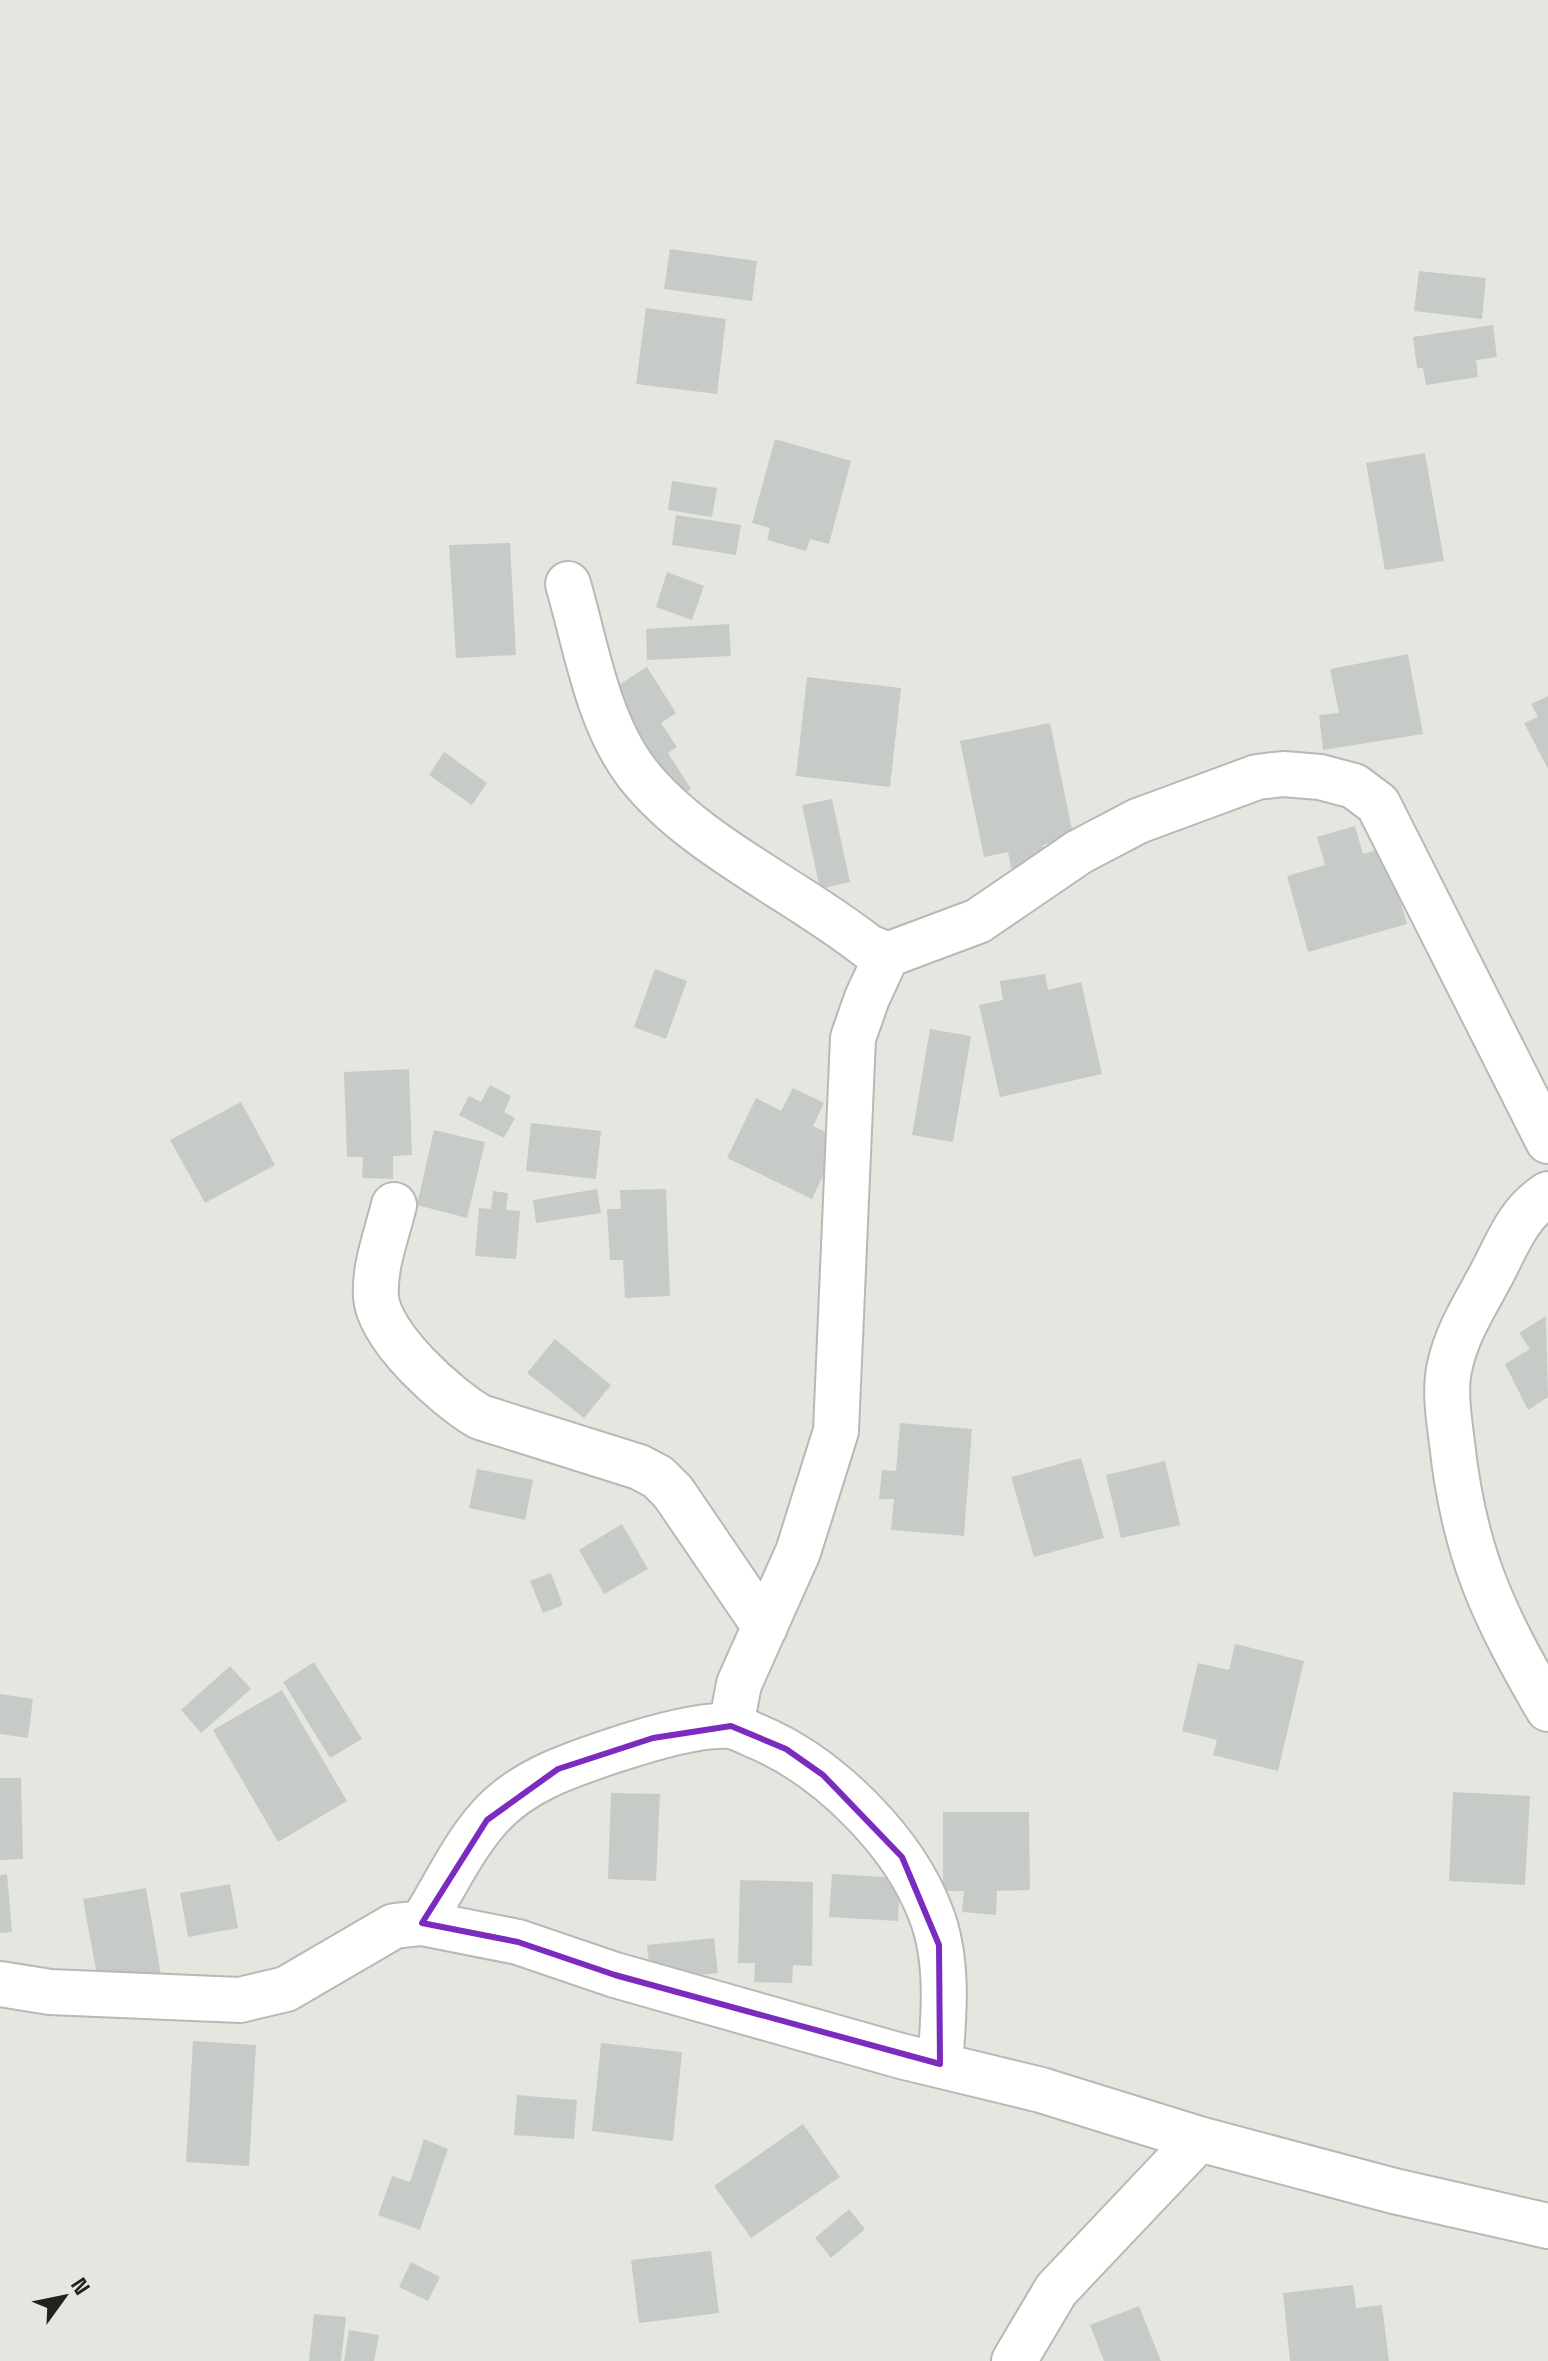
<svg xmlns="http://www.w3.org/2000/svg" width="1548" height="2361" font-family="'Space Grotesk',sans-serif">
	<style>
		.building { fill: #c7cbc7 }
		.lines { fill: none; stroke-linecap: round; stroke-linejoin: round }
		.street-casing { stroke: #b8b9b4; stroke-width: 48 }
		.street { stroke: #fff; stroke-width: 44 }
		.marked { fill: none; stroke: #7b2cbf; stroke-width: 6; stroke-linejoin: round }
	</style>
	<rect width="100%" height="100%" fill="#e5e6e0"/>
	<path class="building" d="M 670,249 L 757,261 L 752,301 L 664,289 Z
		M 1419,271 L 1486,278 L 1482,319 L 1414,311 Z
		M 646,308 L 726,319 L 717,394 L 636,384 Z
		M 1493,325 L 1497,357 L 1476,360 L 1478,377 L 1426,385 L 1423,368 L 1417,368 L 1413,337 Z
		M 775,439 L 851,461 L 829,544 L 810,539 L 806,551 L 767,540 L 770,528 L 752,523 Z
		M 1425,453 L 1444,561 L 1385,570 L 1366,463 Z
		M 672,481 L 717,488 L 712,517 L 668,510 Z
		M 676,515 L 741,525 L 736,555 L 672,545 Z
		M 510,543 L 516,655 L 456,658 L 449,545 Z
		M 667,572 L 704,586 L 692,620 L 656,607 Z
		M 729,624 L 731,656 L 647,660 L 646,629 Z
		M 1408,654 L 1423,734 L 1323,750 L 1319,715 L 1339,713 L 1330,669 Z
		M 647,667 L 676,713 L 661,723 L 677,747 L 668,753 L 691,789 L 669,803 L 606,693 Z
		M 807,677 L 901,688 L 890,787 L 796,776 Z
		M 1548,696 L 1548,769 L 1524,723 L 1538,717 L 1531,704 Z
		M 1050,723 L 1074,839 L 1043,845 L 1047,862 L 1011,868 L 1008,852 L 984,857 L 960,741 Z
		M 444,752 L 487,783 L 472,805 L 429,775 Z
		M 832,799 L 850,882 L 820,889 L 802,805 Z
		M 1355,826 L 1363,854 L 1385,848 L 1407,924 L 1308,952 L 1287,876 L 1325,865 L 1317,837 Z
		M 655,969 L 687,981 L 666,1039 L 634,1027 Z
		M 1045,974 L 1048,990 L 1081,982 L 1102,1074 L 1000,1097 L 979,1005 L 1003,1000 L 1000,981 Z
		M 930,1029 L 971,1036 L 953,1142 L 912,1135 Z
		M 409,1069 L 412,1155 L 393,1156 L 393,1179 L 362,1178 L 363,1157 L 347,1157 L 344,1072 Z
		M 490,1085 L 511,1096 L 504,1112 L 515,1118 L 504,1138 L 459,1115 L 469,1096 L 481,1102 Z
		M 793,1088 L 824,1103 L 813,1126 L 840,1139 L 812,1199 L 727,1158 L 756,1098 L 781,1111 Z
		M 241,1102 L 275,1165 L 205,1203 L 170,1140 Z
		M 531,1123 L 601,1131 L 596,1179 L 526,1171 Z
		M 434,1130 L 485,1142 L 467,1218 L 417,1205 Z
		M 597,1189 L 601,1213 L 536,1223 L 533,1200 Z
		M 666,1189 L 670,1296 L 625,1298 L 623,1260 L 610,1260 L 607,1209 L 621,1209 L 620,1190 Z
		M 493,1191 L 508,1193 L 506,1210 L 520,1211 L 516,1259 L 475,1256 L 479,1208 L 491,1209 Z
		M 1546,1316 L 1548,1397 L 1528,1410 L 1505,1364 L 1530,1349 L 1519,1333 Z
		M 555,1339 L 611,1385 L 584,1418 L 527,1373 Z
		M 900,1423 L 972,1429 L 964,1536 L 891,1530 L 894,1499 L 879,1499 L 882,1470 L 896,1471 Z
		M 1081,1458 L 1104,1538 L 1034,1557 L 1011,1477 Z
		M 1165,1461 L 1180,1525 L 1121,1538 L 1106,1475 Z
		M 477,1469 L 533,1480 L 525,1520 L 469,1508 Z
		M 622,1524 L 648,1569 L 604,1594 L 579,1550 Z
		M 551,1573 L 563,1605 L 543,1613 L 530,1581 Z
		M 1235,1644 L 1304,1661 L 1278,1771 L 1213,1755 L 1217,1740 L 1182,1731 L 1198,1663 L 1229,1670 Z
		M 314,1662 L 362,1739 L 330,1758 L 283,1682 Z
		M 230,1666 L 251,1689 L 201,1733 L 181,1710 Z
		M 282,1690 L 347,1801 L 278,1842 L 213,1730 Z
		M 0,1694 L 33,1699 L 28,1738 L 0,1734 Z
		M 0,1778 L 21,1778 L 23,1859 L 0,1860 Z
		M 1453,1792 L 1530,1796 L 1525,1885 L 1449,1881 Z
		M 611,1793 L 660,1794 L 656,1881 L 608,1879 Z
		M 943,1812 L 1029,1812 L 1030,1890 L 997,1891 L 996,1915 L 962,1912 L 964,1891 L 943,1891 Z
		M 7,1874 L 12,1932 L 0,1933 L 0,1875 Z
		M 832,1874 L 900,1878 L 898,1921 L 829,1917 Z
		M 740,1880 L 813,1882 L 812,1966 L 793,1965 L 792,1983 L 754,1982 L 755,1963 L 738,1963 Z
		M 230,1884 L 238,1928 L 188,1937 L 180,1893 Z
		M 146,1888 L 162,1981 L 100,1992 L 83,1899 Z
		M 714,1938 L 718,1973 L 651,1980 L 647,1945 Z
		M 193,2041 L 256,2045 L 249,2166 L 186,2162 Z
		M 601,2043 L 682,2052 L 673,2141 L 592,2131 Z
		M 517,2095 L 577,2100 L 574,2139 L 514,2135 Z
		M 803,2124 L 840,2177 L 751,2238 L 714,2186 Z
		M 424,2139 L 448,2149 L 420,2230 L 378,2215 L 392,2176 L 410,2182 Z
		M 849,2209 L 865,2229 L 831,2258 L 815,2238 Z
		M 711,2251 L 719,2313 L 639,2323 L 631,2260 Z
		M 411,2262 L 440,2277 L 428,2301 L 399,2287 Z
		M 1353,2285 L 1356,2308 L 1382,2305 L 1389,2361 L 1290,2361 L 1283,2293 Z
		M 1139,2306 L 1161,2361 L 1104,2361 L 1090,2325 Z
		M 314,2314 L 346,2317 L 341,2361 L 309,2361 Z
		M 349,2330 L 379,2335 L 374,2361 L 344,2361 Z"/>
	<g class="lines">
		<defs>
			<path id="street" d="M 568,584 C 586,645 597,721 637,773 C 692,844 795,889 867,946 L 887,955 L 978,921 L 1079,852 L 1138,821 L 1257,777 L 1283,774 L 1320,777 L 1354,786 L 1378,804 L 1548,1141
				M 1548,1194 C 1516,1215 1508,1244 1490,1277 C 1475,1305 1457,1333 1450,1365 C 1444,1388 1449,1420 1452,1443 C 1464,1554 1493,1614 1548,1709
				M 394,1205 C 387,1234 374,1266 376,1297 C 379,1337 447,1398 480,1417 L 639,1467 L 658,1477 L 673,1492 L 765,1627
				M 731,1726 L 739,1684 L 798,1552 L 836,1431 L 853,1038 L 867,998 L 887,955
				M 422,1923 C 443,1890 461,1850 487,1820 C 519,1782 567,1766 612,1751 C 642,1741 699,1723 730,1726 C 739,1727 750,1734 758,1737 C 829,1767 904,1842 931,1914 C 949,1960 944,2016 940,2064
				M 0,1984 L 50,1992 L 240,2000 L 286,1989 L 394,1926 L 422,1923 L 518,1942 L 615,1975 L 901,2056 L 1041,2090 L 1199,2139 L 1394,2191 L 1548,2226
				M 1014,2361 L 1056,2290 L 1199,2139"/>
		</defs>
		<use href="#street" class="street-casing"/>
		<use href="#street" class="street"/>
	</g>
	<path class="marked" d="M 731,1726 L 786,1749 L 823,1775 L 902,1857 L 939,1945 L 940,2064 L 615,1975 L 518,1942 L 422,1923 L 487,1820 L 558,1769 L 653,1738 Z"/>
	<g transform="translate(64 2297) rotate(57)" stroke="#e5e6e0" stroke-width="6" paint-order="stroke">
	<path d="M0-6L14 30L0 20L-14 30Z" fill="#21211f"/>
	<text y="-12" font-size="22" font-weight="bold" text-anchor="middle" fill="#21211f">N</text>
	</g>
</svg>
